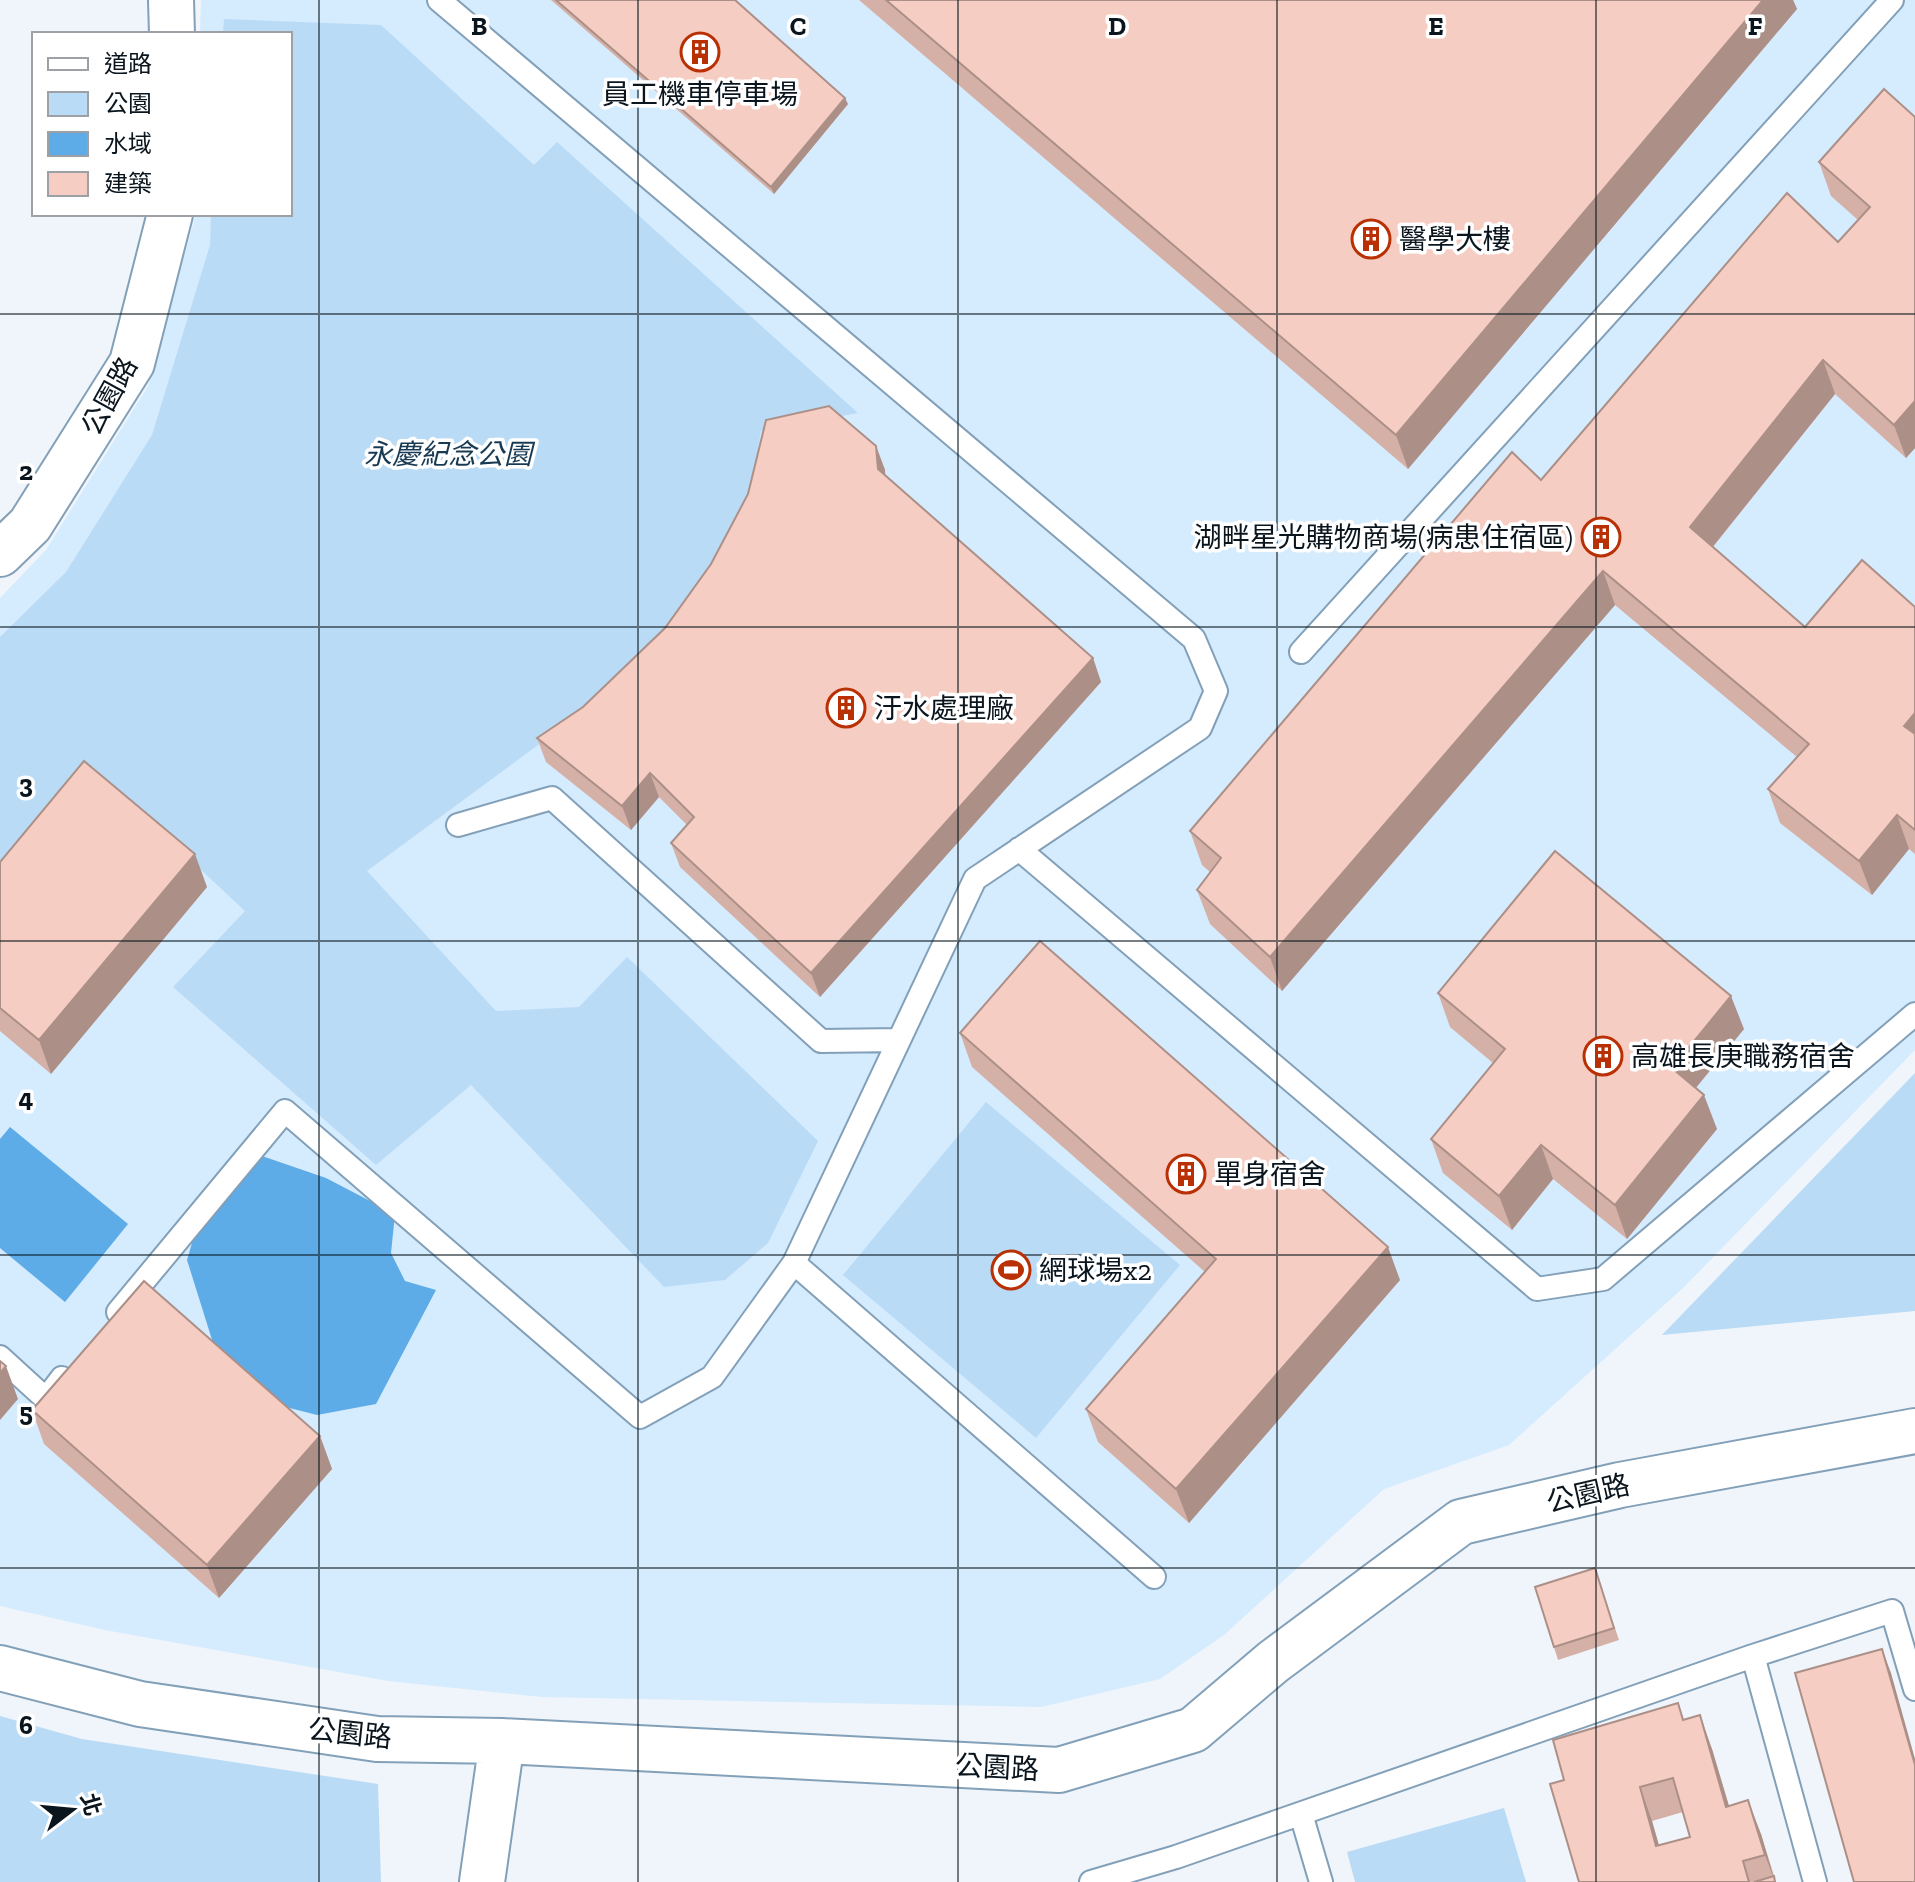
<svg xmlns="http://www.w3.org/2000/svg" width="1915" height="1882" font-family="'Zilla Slab','Noto Sans TC',serif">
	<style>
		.built { fill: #d5ebfe }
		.green { fill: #badbf6 }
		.water { fill: #5dabe7 }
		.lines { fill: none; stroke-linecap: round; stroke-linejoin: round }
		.lane-casing { stroke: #83a0b9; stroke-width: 26 }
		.street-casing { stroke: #83a0b9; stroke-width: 48 }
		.lane { stroke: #fff; stroke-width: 22 }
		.street { stroke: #fff; stroke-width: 44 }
		.wall { fill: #d4b0a7; fill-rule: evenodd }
		.shaded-wall { fill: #ac9088 }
		.building { fill: #f6cdc2; stroke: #ac9088; stroke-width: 2; fill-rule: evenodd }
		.grid { fill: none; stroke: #0a151e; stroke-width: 2; stroke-opacity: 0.55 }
		.labels { text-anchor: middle; stroke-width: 7; stroke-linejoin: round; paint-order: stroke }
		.poi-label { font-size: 28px; fill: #0a151e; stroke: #fff; text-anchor: start }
		.street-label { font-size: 28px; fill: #0a151e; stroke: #fff }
		.park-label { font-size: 28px; font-style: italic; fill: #193a53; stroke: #fff }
		.grid-label { font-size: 26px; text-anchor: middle; font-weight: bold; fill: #0a151e; stroke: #fff; stroke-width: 7; stroke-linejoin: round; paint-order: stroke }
	</style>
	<rect width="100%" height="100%" fill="#eff5fa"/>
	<path class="built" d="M 201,0 L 1915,0 L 1915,1050 L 1684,1287 L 1509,1445 L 1384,1489 L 1224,1635 L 1160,1679 L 1041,1707 L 542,1697 L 388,1681 L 105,1630 L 0,1606 L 0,598 L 46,550 L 148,386 L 196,214 L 290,214 L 290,34 L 200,34 Z"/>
	<path class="green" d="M 224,19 L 381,25 L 534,165 L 557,142 L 858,413 L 761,431 L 748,507 L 710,580 L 589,716 L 538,745 L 367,871 L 496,1011 L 579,1007 L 627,957 L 818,1141 L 768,1243 L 725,1280 L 664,1287 L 471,1085 L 376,1165 L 173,987 L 245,911 L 92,768 L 0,883 L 0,637 L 66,572 L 152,435 L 210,245 L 211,214 L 290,214 L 290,34 L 223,34 Z
		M 1915,1073 L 1915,1311 L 1662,1335 Z
		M 986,1102 L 1180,1265 L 1036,1438 L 843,1275 Z
		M 0,1716 L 82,1739 L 378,1784 L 381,1882 L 0,1882 Z
		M 1504,1808 L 1526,1882 L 1355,1882 L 1347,1852 Z"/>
	<path class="water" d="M 10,1127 L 128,1224 L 65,1302 L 0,1248 L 0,1139 Z
		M 262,1156 L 326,1178 L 395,1214 L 391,1253 L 405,1281 L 436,1290 L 376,1404 L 317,1415 L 274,1404 L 214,1346 L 187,1260 L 197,1226 Z"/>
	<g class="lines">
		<defs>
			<path id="lane" d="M 1301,652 L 1892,0
				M 458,825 L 552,798 L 821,1041 L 899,1040
				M 1019,849 L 1537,1289 L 1603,1279 L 1915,1014
				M 794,1263 L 1154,1577
				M 118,1312 L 285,1111 L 640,1417 L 712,1377 L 794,1263 L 975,879 L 1200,728 L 1216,691 L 1194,639 L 439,0
				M 0,1357 L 46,1399 L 62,1378
				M 1753,1656 L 1892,1611 L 1915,1689
				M 1301,1814 L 1321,1882
				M 1091,1882 L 1176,1857 L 1753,1656 L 1815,1882"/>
			<path id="street" d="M 171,0 L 172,34
				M 0,554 L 30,525 L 132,363 L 170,214
				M 0,1668 L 140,1704 L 377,1739 L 502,1741 L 1059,1770 L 1193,1730 L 1273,1662 L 1461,1522 L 1620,1485 L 1915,1431
				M 482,1882 L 502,1741"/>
		</defs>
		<use href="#lane" class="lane-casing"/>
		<use href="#street" class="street-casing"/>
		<use href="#lane" class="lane"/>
		<use href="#street" class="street"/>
	</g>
	<path class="wall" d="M 551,0 L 735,0 L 848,104 L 774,194 Z
		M 859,0 L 1793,0 L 1797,9 L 1408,469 Z
		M 1915,117 L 1915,448 L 1906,458 L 1835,394 L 1713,547 L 1805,627 L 1915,607 L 1915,854 L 1909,849 L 1872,895 L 1780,823 L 1768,789 L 1797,757 L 1615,605 L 1282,991 L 1210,924 L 1197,890 L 1210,872 L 1202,865 L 1190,831 L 1541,480 L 1838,242 L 1858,220 L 1831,196 L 1819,162 Z
		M 876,446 L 885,470 L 885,476 L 1093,658 L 1101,682 L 820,997 L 680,867 L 671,843 L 687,825 L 659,797 L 631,830 L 546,762 L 537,738 L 583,707 Z
		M 0,862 L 207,887 L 51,1074 L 0,1031 Z
		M 1438,993 L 1744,1029 L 1696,1088 L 1717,1129 L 1627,1239 L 1553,1179 L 1512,1230 L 1443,1173 L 1431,1139 L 1493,1063 L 1450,1027 Z
		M 960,1033 L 1400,1280 L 1189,1523 L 1098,1442 L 1086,1409 L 1205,1272 L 972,1067 Z
		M 32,1410 L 320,1436 L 332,1469 L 219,1598 L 44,1444 Z
		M 1595,1568 L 1619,1640 L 1558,1660 L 1554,1647 Z
		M 1678,1703 L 1684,1720 L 1712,1749 L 1729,1806 L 1761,1834 L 1776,1882 L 1579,1882 L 1564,1780 ZM 1683,1812 L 1690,1837 L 1659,1846 L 1652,1821 Z"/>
	<path class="shaded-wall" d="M 1763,0 L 1793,0 L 1797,9 L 1408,469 L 1396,435 Z
		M 845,98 L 848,104 L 774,194 L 771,187 Z
		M 1823,360 L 1835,394 L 1702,560 L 1690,527 Z
		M 1915,401 L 1915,448 L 1906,458 L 1894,425 Z
		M 876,446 L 885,470 L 886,493 L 878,469 Z
		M 1603,571 L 1615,605 L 1282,991 L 1270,957 Z
		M 1093,658 L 1101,682 L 820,997 L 811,973 Z
		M 1915,713 L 1915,755 L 1904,726 Z
		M 650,773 L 659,797 L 631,830 L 622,806 Z
		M 1897,815 L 1909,849 L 1872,895 L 1859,861 Z
		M 195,854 L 207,887 L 51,1074 L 39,1040 Z
		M 1731,996 L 1744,1029 L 1684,1102 L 1672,1068 Z
		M 1704,1095 L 1717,1129 L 1627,1239 L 1615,1205 Z
		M 1541,1145 L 1553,1179 L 1512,1230 L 1499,1196 Z
		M 1388,1247 L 1400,1280 L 1189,1523 L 1176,1489 Z
		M 6,1366 L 18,1399 L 0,1420 L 0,1373 Z
		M 320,1436 L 332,1469 L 219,1598 L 207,1565 Z
		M 1882,1649 L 1891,1673 L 1915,1759 L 1915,1765 Z
		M 1700,1715 L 1712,1749 L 1739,1840 L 1726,1807 Z
		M 1640,1787 L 1652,1821 L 1669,1880 L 1656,1846 Z
		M 1748,1800 L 1761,1834 L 1775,1882 L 1765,1855 Z"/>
	<path class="building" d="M 556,0 L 735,0 L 845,98 L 771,187 Z
		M 886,0 L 1763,0 L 1396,435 Z
		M 1884,89 L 1915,117 L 1915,401 L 1894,425 L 1823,360 L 1690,527 L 1805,627 L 1862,560 L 1915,607 L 1915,713 L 1904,726 L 1915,734 L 1915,830 L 1897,815 L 1859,861 L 1768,789 L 1809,744 L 1603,571 L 1270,957 L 1197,890 L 1221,858 L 1190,831 L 1512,452 L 1541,480 L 1787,193 L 1838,242 L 1870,207 L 1819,162 Z
		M 829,406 L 876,446 L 878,469 L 1093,658 L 811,973 L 671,843 L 694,817 L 650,773 L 622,806 L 537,738 L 583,707 L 665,628 L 711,564 L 748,494 L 766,420 Z
		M 84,761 L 195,854 L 39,1040 L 0,1008 L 0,862 Z
		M 1555,851 L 1731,996 L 1672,1068 L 1704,1095 L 1615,1205 L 1541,1145 L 1499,1196 L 1431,1139 L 1505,1049 L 1438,993 Z
		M 1040,941 L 1388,1247 L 1176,1489 L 1086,1409 L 1216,1259 L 960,1033 Z
		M 144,1281 L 320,1436 L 207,1565 L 32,1410 Z
		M 0,1361 L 6,1366 L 0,1373 Z
		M 1595,1568 L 1614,1628 L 1554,1647 L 1535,1587 Z
		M 1882,1649 L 1915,1765 L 1915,1882 L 1854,1882 L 1795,1673 Z
		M 1678,1703 L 1683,1720 L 1700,1715 L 1726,1807 L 1748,1800 L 1765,1855 L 1743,1861 L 1749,1882 L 1579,1882 L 1550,1784 L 1564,1780 L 1553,1740 ZM 1673,1778 L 1690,1837 L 1656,1846 L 1640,1787 Z
		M 1774,1876 L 1775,1882 L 1754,1882 Z"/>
	<path class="grid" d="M 319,0 L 319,1882M 638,0 L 638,1882M 958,0 L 958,1882M 1277,0 L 1277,1882M 1596,0 L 1596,1882M 0,314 L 1915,314M 0,627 L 1915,627M 0,941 L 1915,941M 0,1255 L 1915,1255M 0,1568 L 1915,1568"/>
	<defs>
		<symbol id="building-ring" viewBox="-11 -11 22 22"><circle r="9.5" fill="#fff" stroke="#ba3005" stroke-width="1.5"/><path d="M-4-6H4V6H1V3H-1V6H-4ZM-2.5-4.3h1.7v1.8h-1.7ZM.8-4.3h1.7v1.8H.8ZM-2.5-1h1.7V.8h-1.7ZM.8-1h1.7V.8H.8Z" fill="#ba3005"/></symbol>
		<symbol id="stadium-ring" viewBox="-11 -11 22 22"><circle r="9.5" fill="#fff" stroke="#ba3005" stroke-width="1.5"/><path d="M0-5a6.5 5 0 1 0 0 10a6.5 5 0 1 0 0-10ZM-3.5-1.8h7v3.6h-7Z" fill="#ba3005"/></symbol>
	</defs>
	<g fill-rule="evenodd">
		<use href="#building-ring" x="678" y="30" width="44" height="44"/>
		<use href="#building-ring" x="1349" y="217" width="44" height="44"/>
		<use href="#building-ring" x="1579" y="515" width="44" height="44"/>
		<use href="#building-ring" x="824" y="686" width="44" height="44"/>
		<use href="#building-ring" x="1581" y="1034" width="44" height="44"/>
		<use href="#building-ring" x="1164" y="1152" width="44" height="44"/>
		<use href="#stadium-ring" x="989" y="1248" width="44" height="44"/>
	</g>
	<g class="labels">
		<g class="poi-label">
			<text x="700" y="104" text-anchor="middle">員工機車停車場</text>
			<text x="1399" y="249">醫學大樓</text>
			<text x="1573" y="547" text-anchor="end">湖畔星光購物商場(病患住宿區)</text>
			<text x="874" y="718">汙水處理廠</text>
			<text x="1631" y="1066">高雄長庚職務宿舍</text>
			<text x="1214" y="1184">單身宿舍</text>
			<text x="1039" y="1280">網球場x2</text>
		</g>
		<g class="street-label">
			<text transform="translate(109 396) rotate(-61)" y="10">公園路</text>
			<text transform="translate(1588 1493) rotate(-13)" y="10">公園路</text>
			<text transform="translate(350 1733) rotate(6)" y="10">公園路</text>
			<text transform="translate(997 1767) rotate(3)" y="10">公園路</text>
		</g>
		<g class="park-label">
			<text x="448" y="464">永慶紀念公園</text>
		</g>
	</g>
	<g class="grid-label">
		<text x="479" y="35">B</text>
		<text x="798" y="35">C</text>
		<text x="1117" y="35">D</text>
		<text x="1436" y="35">E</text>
		<text x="1755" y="35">F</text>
		<text x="26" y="480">2</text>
		<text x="26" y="793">3</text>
		<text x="26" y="1107">4</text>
		<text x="26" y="1421">5</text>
		<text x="26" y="1734">6</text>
	</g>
	<rect x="32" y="32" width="260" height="184" fill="#ffffff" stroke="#9da1a5" stroke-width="2"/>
	<rect x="48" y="58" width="40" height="12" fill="#ffffff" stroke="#9da1a5" stroke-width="2"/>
	<text x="104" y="72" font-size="24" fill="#0a151e">道路</text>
	<rect x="48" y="92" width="40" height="24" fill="#badbf6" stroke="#9da1a5" stroke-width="2"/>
	<text x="104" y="112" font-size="24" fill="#0a151e">公園</text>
	<rect x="48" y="132" width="40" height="24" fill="#5dabe7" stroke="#9da1a5" stroke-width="2"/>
	<text x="104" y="152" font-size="24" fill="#0a151e">水域</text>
	<rect x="48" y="172" width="40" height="24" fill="#f6cdc2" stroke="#9da1a5" stroke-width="2"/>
	<text x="104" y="192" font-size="24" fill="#0a151e">建築</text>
	<g transform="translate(72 1810) rotate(74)" stroke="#ffffff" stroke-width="6" paint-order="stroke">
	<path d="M0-6L14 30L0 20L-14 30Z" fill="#0a151e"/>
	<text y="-12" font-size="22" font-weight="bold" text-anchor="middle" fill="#0a151e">北</text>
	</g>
</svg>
